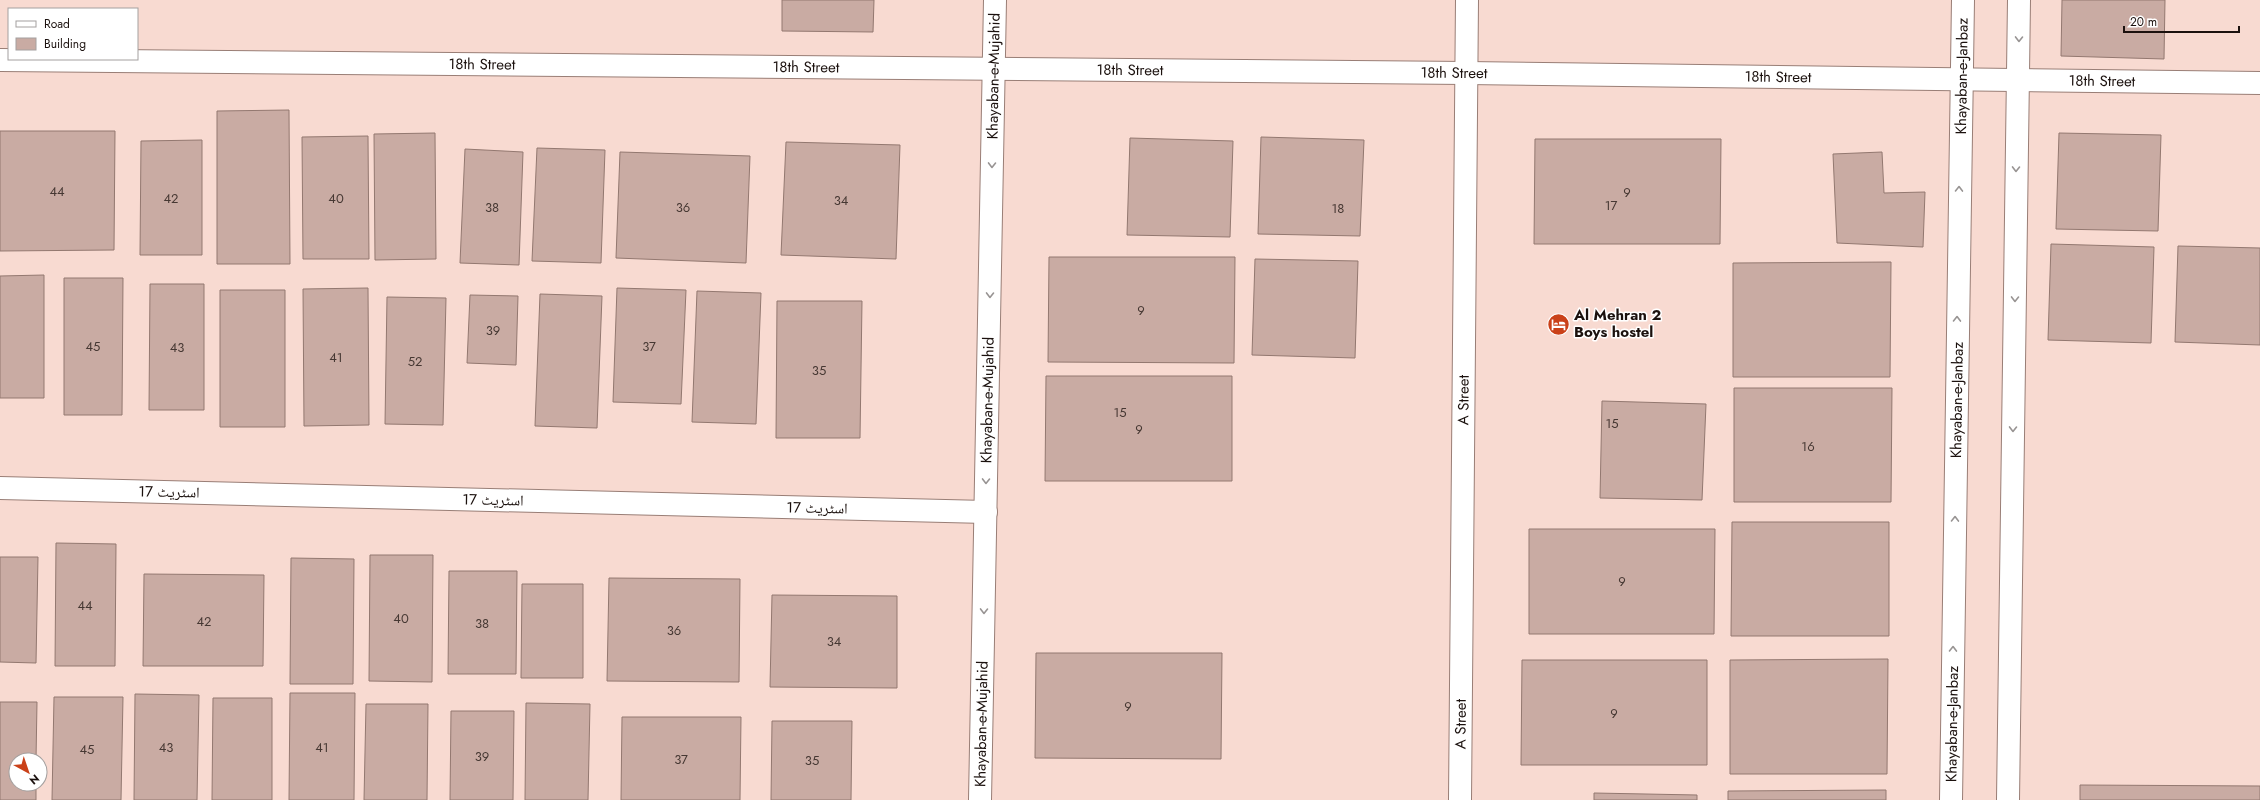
<svg xmlns="http://www.w3.org/2000/svg" width="2260" height="800" font-family="Jost,'Noto Naskh Arabic',sans-serif">
	<style>
		.building { fill: #c9aba3; stroke: #937870 }
		.lines { fill: none; stroke-linecap: round; stroke-linejoin: round }
		.minor-casing { stroke: #997e76; stroke-width: 24 }
		.secondary-casing { stroke: #997e76; stroke-width: 24 }
		.minor { stroke: #fff; stroke-width: 22 }
		.secondary { stroke: #fff; stroke-width: 22 }
		.oneway { stroke: #989493 }
		.labels { text-anchor: middle; stroke-width: 3; stroke-linejoin: round; paint-order: stroke }
		.number-label { font-size: 13px; fill: #463833 }
		.street-label { font-size: 15px; fill: #1b110e; stroke: #fff }
		.poi-label { font-size: 15px; font-weight: bold; fill: #1b110e; stroke: #fff; text-anchor: start }
	</style>
	<rect width="100%" height="100%" fill="#f8dad1"/>
	<path class="building" d="M 782,0 L 874,0 L 873,32 L 782,31 Z
		M 2062,0 L 2165,0 L 2164,59 L 2061,56 Z
		M 289,110 L 290,264 L 217,264 L 217,111 Z
		M 0,131 L 115,131 L 114,250 L 0,251 Z
		M 435,133 L 436,259 L 375,260 L 374,134 Z
		M 2059,133 L 2161,135 L 2158,231 L 2056,229 Z
		M 368,136 L 369,259 L 303,259 L 302,137 Z
		M 1261,137 L 1364,140 L 1360,236 L 1258,234 Z
		M 1130,138 L 1233,141 L 1230,237 L 1127,235 Z
		M 1535,139 L 1721,139 L 1720,244 L 1534,244 Z
		M 202,140 L 202,255 L 140,255 L 141,141 Z
		M 786,142 L 900,145 L 896,259 L 781,255 Z
		M 537,148 L 605,150 L 601,263 L 532,261 Z
		M 465,149 L 523,152 L 519,265 L 460,263 Z
		M 620,152 L 750,156 L 746,263 L 616,258 Z
		M 1882,152 L 1884,193 L 1925,192 L 1923,247 L 1837,243 L 1833,154 Z
		M 2051,244 L 2154,247 L 2151,343 L 2048,340 Z
		M 2178,246 L 2260,248 L 2260,345 L 2175,342 Z
		M 1049,257 L 1235,257 L 1234,363 L 1048,362 Z
		M 1255,259 L 1358,261 L 1355,358 L 1252,355 Z
		M 1891,262 L 1890,377 L 1733,377 L 1733,263 Z
		M 44,275 L 44,398 L 0,398 L 0,276 Z
		M 64,278 L 123,278 L 122,415 L 64,415 Z
		M 150,284 L 204,284 L 204,410 L 149,410 Z
		M 368,288 L 369,425 L 304,426 L 303,289 Z
		M 617,288 L 686,290 L 681,404 L 613,402 Z
		M 220,290 L 285,290 L 285,427 L 220,427 Z
		M 697,291 L 761,293 L 756,424 L 692,422 Z
		M 540,294 L 602,296 L 597,428 L 535,426 Z
		M 470,295 L 518,296 L 516,365 L 467,363 Z
		M 387,297 L 446,298 L 443,425 L 385,424 Z
		M 777,301 L 862,301 L 860,438 L 776,438 Z
		M 1046,376 L 1232,376 L 1232,481 L 1045,481 Z
		M 1734,388 L 1892,388 L 1891,502 L 1734,502 Z
		M 1602,401 L 1706,404 L 1702,500 L 1600,498 Z
		M 1732,522 L 1889,522 L 1889,636 L 1731,636 Z
		M 1529,529 L 1715,529 L 1714,634 L 1529,634 Z
		M 56,543 L 116,544 L 115,666 L 55,666 Z
		M 370,555 L 433,555 L 432,682 L 369,681 Z
		M 0,557 L 38,557 L 36,663 L 0,662 Z
		M 291,558 L 354,559 L 353,684 L 290,684 Z
		M 449,571 L 517,571 L 516,674 L 448,674 Z
		M 144,574 L 264,575 L 263,666 L 143,666 Z
		M 609,578 L 740,579 L 739,682 L 607,681 Z
		M 522,584 L 583,584 L 583,678 L 521,678 Z
		M 772,595 L 897,596 L 897,688 L 770,687 Z
		M 1036,653 L 1222,653 L 1221,759 L 1035,758 Z
		M 1888,659 L 1887,774 L 1730,774 L 1730,660 Z
		M 1522,660 L 1707,660 L 1707,765 L 1521,765 Z
		M 290,693 L 355,693 L 354,800 L 289,800 Z
		M 135,694 L 199,695 L 197,800 L 134,800 Z
		M 54,697 L 123,697 L 121,800 L 52,800 Z
		M 213,698 L 272,698 L 272,800 L 212,800 Z
		M 0,702 L 37,702 L 36,760 L 16,760 L 16,784 L 36,784 L 36,800 L 0,800 Z
		M 526,703 L 590,704 L 588,800 L 525,800 Z
		M 366,704 L 428,704 L 427,800 L 364,800 Z
		M 451,711 L 514,711 L 513,800 L 450,800 Z
		M 622,717 L 741,717 L 740,800 L 621,800 Z
		M 772,721 L 852,721 L 851,800 L 771,800 Z
		M 2080,785 L 2260,786 L 2260,800 L 2080,800 Z
		M 1886,790 L 1886,800 L 1728,800 L 1728,791 Z
		M 1594,793 L 1697,795 L 1697,800 L 1594,800 Z"/>
	<g class="lines">
		<defs>
			<g id="minor">
				<path id="s1" d="M 0,60 L 1466,73 L 2260,83"/>
				<path d="M 0,488 L 986,512"/>
				<path id="s2" d="M 1460,800 L 1467,0"/>
				<path id="s3" d="M 1951,800 L 1963,0"/>
				<path d="M 2008,800 L 2019,0"/>
			</g>
			<g id="secondary">
				<path id="s4" d="M 980,800 L 995,0"/>
			</g>
		</defs>
		<use href="#minor" class="minor-casing"/>
		<use href="#secondary" class="secondary-casing"/>
		<use href="#minor" class="minor"/>
		<use href="#secondary" class="secondary"/>
	</g>
	<defs><path id="oneway-chevron" d="M-2-3.5L2.5 0L-2 3.5" fill="none" stroke-width="1.6" stroke-linecap="round" stroke-linejoin="round"/></defs>
	<g class="oneway">
		<use href="#oneway-chevron" transform="translate(2019 39) rotate(91)"/>
		<use href="#oneway-chevron" transform="translate(992 165) rotate(91)"/>
		<use href="#oneway-chevron" transform="translate(2016 169) rotate(91)"/>
		<use href="#oneway-chevron" transform="translate(1959 189) rotate(-89)"/>
		<use href="#oneway-chevron" transform="translate(990 295) rotate(91)"/>
		<use href="#oneway-chevron" transform="translate(2015 299) rotate(91)"/>
		<use href="#oneway-chevron" transform="translate(1957 319) rotate(-89)"/>
		<use href="#oneway-chevron" transform="translate(2013 429) rotate(91)"/>
		<use href="#oneway-chevron" transform="translate(986 481) rotate(91)"/>
		<use href="#oneway-chevron" transform="translate(1955 519) rotate(-89)"/>
		<use href="#oneway-chevron" transform="translate(984 611) rotate(91)"/>
		<use href="#oneway-chevron" transform="translate(1953 649) rotate(-89)"/>
	</g>
	<defs>
		<symbol id="hotel-disc" viewBox="-11 -11 22 22"><circle r="9.5" fill="#ca4119" stroke="#fff"/><path d="M-6-4.5h1.5V1H6V5H4.5V3h-9V5H-6ZM-4 0a1.8 1.8 0 1 1 3.6 0ZM.5 0V-2.5h3Q6-2.5 6 0Z" fill="#fff"/></symbol>
	</defs>
	<g fill-rule="evenodd">
		<use href="#hotel-disc" x="1546" y="312" width="25" height="25"/>
	</g>
	<g class="labels">
		<g class="number-label">
			<text x="57" y="196">44</text>
			<text x="1627" y="197">9</text>
			<text x="171" y="203">42</text>
			<text x="336" y="203">40</text>
			<text x="841" y="205">34</text>
			<text x="1611" y="210">17</text>
			<text x="492" y="212">38</text>
			<text x="683" y="212">36</text>
			<text x="1338" y="213">18</text>
			<text x="1141" y="315">9</text>
			<text x="493" y="335">39</text>
			<text x="93" y="351">45</text>
			<text x="649" y="351">37</text>
			<text x="177" y="352">43</text>
			<text x="336" y="362">41</text>
			<text x="415" y="366">52</text>
			<text x="819" y="375">35</text>
			<text x="1120" y="417">15</text>
			<text x="1612" y="428">15</text>
			<text x="1139" y="434">9</text>
			<text x="1808" y="451">16</text>
			<text x="1622" y="586">9</text>
			<text x="85" y="610">44</text>
			<text x="401" y="623">40</text>
			<text x="204" y="626">42</text>
			<text x="482" y="628">38</text>
			<text x="674" y="635">36</text>
			<text x="834" y="646">34</text>
			<text x="1128" y="711">9</text>
			<text x="1614" y="718">9</text>
			<text x="166" y="752">43</text>
			<text x="322" y="752">41</text>
			<text x="87" y="754">45</text>
			<text x="482" y="761">39</text>
			<text x="681" y="764">37</text>
			<text x="812" y="765">35</text>
		</g>
		<g class="street-label">
			<text dy="5" stroke="none"><textPath href="#s1" startOffset="482">18th Street</textPath></text>
			<text dy="5" stroke="none"><textPath href="#s1" startOffset="806">18th Street</textPath></text>
			<text dy="5" stroke="none"><textPath href="#s1" startOffset="1130">18th Street</textPath></text>
			<text dy="5" stroke="none"><textPath href="#s1" startOffset="1454">18th Street</textPath></text>
			<text dy="5" stroke="none"><textPath href="#s4" startOffset="724">Khayaban-e-Mujahid</textPath></text>
			<text dy="5" stroke="none"><textPath href="#s3" startOffset="724">Khayaban-e-Janbaz</textPath></text>
			<text dy="5" stroke="none"><textPath href="#s1" startOffset="1778">18th Street</textPath></text>
			<text dy="5" stroke="none"><textPath href="#s1" startOffset="2102">18th Street</textPath></text>
			<text dy="5" stroke="none"><textPath href="#s4" startOffset="400">Khayaban-e-Mujahid</textPath></text>
			<text dy="5" stroke="none"><textPath href="#s2" startOffset="400">A Street</textPath></text>
			<text dy="5" stroke="none"><textPath href="#s3" startOffset="400">Khayaban-e-Janbaz</textPath></text>
			<text transform="translate(169 492) rotate(1)" y="5">اسٹریٹ 17</text>
			<text transform="translate(493 500) rotate(1)" y="5">اسٹریٹ 17</text>
			<text transform="translate(817 508) rotate(1)" y="5">اسٹریٹ 17</text>
			<text dy="5" stroke="none"><textPath href="#s4" startOffset="76">Khayaban-e-Mujahid</textPath></text>
			<text dy="5" stroke="none"><textPath href="#s2" startOffset="76">A Street</textPath></text>
			<text dy="5" stroke="none"><textPath href="#s3" startOffset="76">Khayaban-e-Janbaz</textPath></text>
		</g>
		<g class="poi-label">
			<text x="1574" y="320">Al Mehran 2<tspan x="1574" dy="17">Boys hostel</tspan></text>
		</g>
	</g>
	<rect x="8" y="8" width="130" height="52" fill="#ffffff" stroke="#a4a09f"/>
	<rect x="16" y="21" width="20" height="6" fill="#ffffff" stroke="#a4a09f"/>
	<text x="44" y="28" font-size="12" fill="#1b110e">Road</text>
	<rect x="16" y="38" width="20" height="12" fill="#c9aba3" stroke="#a4a09f"/>
	<text x="44" y="48" font-size="12" fill="#1b110e">Building</text>
	<g transform="translate(28 772) rotate(140)"><circle r="19" fill="#ffffff" stroke="#a4a09f"/>
	<path d="M0-3L7 15L0 10L-7 15Z" fill="#ca4119"/>
	<text y="-6" font-size="11" font-weight="bold" text-anchor="middle" fill="#1b110e">N</text>
	</g>
	<path d="M2124 26v6h115v-6" fill="none" stroke="#1b110e" stroke-width="2"/>
	<text x="2130" y="26" font-size="12" fill="#1b110e" stroke="#ffffff" stroke-width="3" paint-order="stroke">20 m</text>
</svg>
